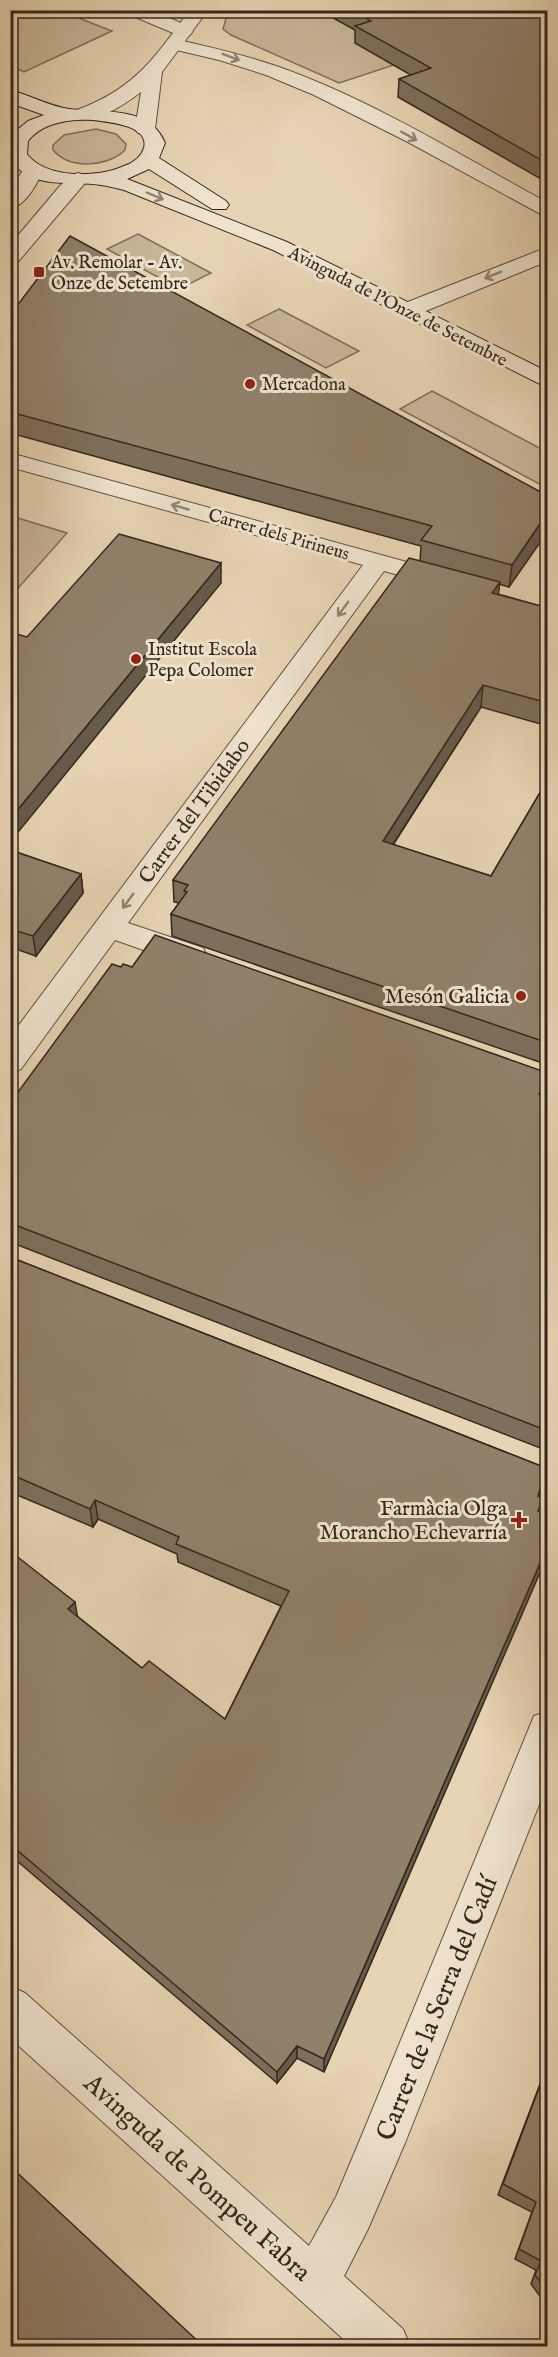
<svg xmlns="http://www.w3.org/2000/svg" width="558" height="2357" font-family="'IM FELL English',serif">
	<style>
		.green { fill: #c9b79a; stroke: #7e6f5a; stroke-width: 1.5 }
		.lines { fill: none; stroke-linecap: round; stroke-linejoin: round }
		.minor-casing { stroke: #615241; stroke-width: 2 }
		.tertiary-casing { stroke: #615241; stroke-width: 2 }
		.secondary-casing { stroke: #34271b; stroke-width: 2 }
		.minor { fill: #efe3ce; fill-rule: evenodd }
		.tertiary { fill: #efe3ce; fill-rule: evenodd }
		.secondary { fill: #efe3ce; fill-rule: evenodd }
		.wall { fill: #7d6f5c; stroke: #34271b; stroke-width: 1.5 }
		.shaded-wall { fill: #665a4b; stroke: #34271b; stroke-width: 1.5 }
		.building { fill: #91816b; stroke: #34271b; stroke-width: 1.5 }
		.oneway { stroke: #928574 }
		.poi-dot { fill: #8f2418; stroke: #efe3ce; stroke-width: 2 }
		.labels { text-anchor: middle; stroke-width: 6; stroke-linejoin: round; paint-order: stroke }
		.far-poi-label { font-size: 18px; fill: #34271b; stroke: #efe3ce; text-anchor: start }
		.far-street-label { font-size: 18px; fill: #34271b; stroke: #efe3ce }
		.street-label { font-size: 21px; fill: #34271b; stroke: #efe3ce }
		.poi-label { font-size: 21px; fill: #34271b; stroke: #efe3ce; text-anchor: end }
		.near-street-label { font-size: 26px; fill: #34271b; stroke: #efe3ce }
	</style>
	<rect width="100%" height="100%" fill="#e7d4b4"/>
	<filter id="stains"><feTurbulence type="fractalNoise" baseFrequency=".00333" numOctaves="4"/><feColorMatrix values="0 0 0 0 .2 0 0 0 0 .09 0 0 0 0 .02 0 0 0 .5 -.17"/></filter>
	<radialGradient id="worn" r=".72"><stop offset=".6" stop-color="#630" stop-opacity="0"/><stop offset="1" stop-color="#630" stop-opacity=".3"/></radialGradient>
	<path class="green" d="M 11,10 L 61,11 L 112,31 L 24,72 L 11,66 Z
		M 228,11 L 336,11 L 364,35 L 394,65 L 339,83 L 231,35 L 223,29 Z
		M 96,129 L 116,134 L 126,144 L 125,150 C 108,167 70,170 53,150 L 53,145 L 64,135 Z
		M 138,234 L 211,273 L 179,289 L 107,249 Z
		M 279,309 L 359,351 L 326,368 L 247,325 Z
		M 432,391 L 547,452 L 547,486 L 545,487 L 400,409 Z
		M 11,516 L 67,533 L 11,596 L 10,516 Z"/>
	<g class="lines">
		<defs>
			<path id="minor" d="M 125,10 L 151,10 L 190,27 L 193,31 L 190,35 L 178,35 L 128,14 Z
				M 174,39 C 210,47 245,55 279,67 C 374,101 460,155 548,203 L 548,218 L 406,141 L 314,95 L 266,75 L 219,60 L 168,48 L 165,44 L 168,40 Z
				M 548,247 L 548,261 L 416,315 L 408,317 L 400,315 L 397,310 L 400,305 Z
				M 10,453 L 454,575 L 458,580 L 454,585 L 445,588 L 384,571 L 128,923 L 203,948 L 207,956 L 203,964 L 192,967 L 115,940 L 21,1069 L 10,1073 L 10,1037 L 363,565 L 10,467 Z
				M 548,1711 L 548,1782 L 405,2143 L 368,2229 L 344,2276 L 403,2329 L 410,2346 L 351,2346 L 10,2038 L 10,1986 L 25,1993 L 309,2246 L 336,2197 L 364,2130 L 534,1716 Z"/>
			<path id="tertiary" d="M 190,10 L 208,10 L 162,72 L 155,129 L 152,133 L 138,133 L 135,129 L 141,92 C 125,104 98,123 77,118 L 74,114 L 77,110 C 136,88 154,58 190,10 Z
				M 33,164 L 40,166 L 43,170 C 37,184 26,205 10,209 L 10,190 L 26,166 Z
				M 78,173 L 85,175 L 88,179 L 85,183 L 17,263 L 10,265 L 10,245 L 59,187 L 71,175 Z"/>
			<path id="secondary" d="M 10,90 C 30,95 48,106 69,109 C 101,113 150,105 165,143 L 159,158 L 226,201 L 229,205 L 226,209 L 212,209 L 149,169 L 127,179 L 287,242 L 548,372 L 548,388 L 273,250 L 124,190 C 116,188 109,186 101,185 C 71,180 31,191 10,159 L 10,136 L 28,121 L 44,115 L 10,103 ZM 93,120 C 108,122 150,125 144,148 C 141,157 133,163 124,166 C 98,178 46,179 27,154 L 28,141 C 43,122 70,119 93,120 Z"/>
		</defs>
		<use href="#minor" class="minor-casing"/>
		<use href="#tertiary" class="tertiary-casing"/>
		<use href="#secondary" class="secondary-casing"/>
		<use href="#minor" class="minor"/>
		<use href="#tertiary" class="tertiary"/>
		<use href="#secondary" class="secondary"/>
	</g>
	<path class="wall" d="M 326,10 L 548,10 L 548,183 L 398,97 L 399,79 L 411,75 L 355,43 L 355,30 L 326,14 Z
		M 10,315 L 548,496 L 509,587 L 499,584 L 498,594 L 548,608 L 548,726 L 481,707 L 393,845 L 491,876 L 548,779 L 548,1065 L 172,936 L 171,914 L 179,903 L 174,902 L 173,880 L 420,561 L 421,546 L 10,433 Z
		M 10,850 L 81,874 L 83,893 L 36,956 L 10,947 Z
		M 121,967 L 548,1073 L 548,1090 L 546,1096 L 548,1096 L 548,1451 L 10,1242 L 10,1103 Z
		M 10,1257 L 546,1468 L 539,1497 L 324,2072 L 297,2058 L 277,2083 L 10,1855 L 10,1551 L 77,1616 L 142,1668 L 225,1719 L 281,1606 L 178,1562 L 177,1554 L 98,1519 L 93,1527 L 10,1492 Z
		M 548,2063 L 548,2307 L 531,2284 L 536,2270 L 515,2259 L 532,2212 L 498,2195 Z"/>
	<path class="shaded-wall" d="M 548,512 L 548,531 L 509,587 L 512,565 Z
		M 221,563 L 221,583 L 10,842 L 10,819 Z
		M 500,582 L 497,604 L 492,593 Z
		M 483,685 L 481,707 L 381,863 L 383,841 Z
		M 81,874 L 83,893 L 36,956 L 33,936 Z
		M 548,1078 L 547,1095 L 536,1115 L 539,1094 Z
		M 546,1468 L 542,1487 L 534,1515 L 538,1496 Z
		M 95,1500 L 98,1519 L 93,1527 L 90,1509 Z
		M 548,1545 L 548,1554 L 324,2072 L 324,2059 Z
		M 75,1602 L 78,1620 L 68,1609 Z
		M 297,2046 L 297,2058 L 277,2083 L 277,2072 Z"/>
	<path class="building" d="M 352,10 L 548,10 L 548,164 L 399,79 L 431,68 L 355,26 L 371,21 Z
		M 70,236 L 548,496 L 548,512 L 512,565 L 421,540 L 432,526 L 10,412 L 10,315 Z
		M 119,534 L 221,563 L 10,819 L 10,632 L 27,637 Z
		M 409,558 L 500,582 L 492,593 L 548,608 L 548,703 L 483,685 L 383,841 L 491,876 L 548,779 L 548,1043 L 171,914 L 187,892 L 184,891 L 188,885 L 173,880 Z
		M 10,850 L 81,874 L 33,936 L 10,929 Z
		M 155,935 L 548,1073 L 548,1078 L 539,1094 L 548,1096 L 548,1431 L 10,1223 L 10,1103 L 112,964 L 121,967 L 123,964 L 132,967 Z
		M 10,1257 L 546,1468 L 538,1496 L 543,1499 L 538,1511 L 548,1515 L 548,1545 L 324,2059 L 297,2046 L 277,2072 L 10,1844 L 10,1551 L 75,1602 L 68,1609 L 142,1668 L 149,1661 L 225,1719 L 289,1591 L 176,1544 L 179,1537 L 95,1500 L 90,1509 L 10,1474 Z
		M 548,2064 L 548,2292 L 535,2275 L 541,2261 L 519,2249 L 536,2202 L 503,2184 Z
		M 10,2166 L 203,2346 L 10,2346 Z"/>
	<defs><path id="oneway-shaft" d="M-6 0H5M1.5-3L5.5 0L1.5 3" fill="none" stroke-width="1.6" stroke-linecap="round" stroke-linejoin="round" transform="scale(1.5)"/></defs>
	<g class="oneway">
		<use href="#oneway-shaft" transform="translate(231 57) rotate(20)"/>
		<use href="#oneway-shaft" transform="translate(409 136) rotate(29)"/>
		<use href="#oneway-shaft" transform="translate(155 196) rotate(23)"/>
		<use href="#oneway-shaft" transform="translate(493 275) rotate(158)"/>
		<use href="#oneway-shaft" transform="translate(180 507) rotate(-164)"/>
		<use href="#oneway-shaft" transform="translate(343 609) rotate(126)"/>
		<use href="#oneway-shaft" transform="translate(128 901) rotate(126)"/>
	</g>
	<g class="poi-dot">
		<rect x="33" y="266" width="12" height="12" rx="3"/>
		<circle cx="250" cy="384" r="6"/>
		<circle cx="136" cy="659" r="6"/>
		<circle cx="521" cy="996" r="6"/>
		<path d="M516 1511h6v6h6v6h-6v6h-6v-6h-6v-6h6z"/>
	</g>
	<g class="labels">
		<g class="far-poi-label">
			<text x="51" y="268">Av. Remolar - Av.<tspan x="51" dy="21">Onze de Setembre</tspan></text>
			<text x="262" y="390">Mercadona</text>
			<text x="148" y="655">Institut Escola<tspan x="148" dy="21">Pepa Colomer</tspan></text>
		</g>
		<g class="far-street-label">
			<text transform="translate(398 306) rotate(27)" y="6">Avinguda de l'Onze de Setembre</text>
			<text transform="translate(279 534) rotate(16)" y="6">Carrer dels Pirineus</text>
		</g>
		<g class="street-label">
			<text transform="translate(194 811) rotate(-54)" y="7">Carrer del Tibidabo</text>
		</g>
		<g class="poi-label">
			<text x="509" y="1003">Mesón Galicia</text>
			<text x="507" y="1515">Farmàcia Olga<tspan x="507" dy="24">Morancho Echevarría</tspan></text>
		</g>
		<g class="near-street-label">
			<text transform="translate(436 2008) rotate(-68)" y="9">Carrer de la Serra del Cadí</text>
			<text transform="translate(198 2177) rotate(42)" y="9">Avinguda de Pompeu Fabra</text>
		</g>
	</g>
	<rect width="558" height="2357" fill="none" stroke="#e7d4b4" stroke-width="36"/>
	<rect x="12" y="12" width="534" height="2333" fill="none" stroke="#34271b" stroke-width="3"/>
	<rect x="18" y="18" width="522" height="2321" fill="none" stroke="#34271b" stroke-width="1.5"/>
	<rect width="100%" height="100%" filter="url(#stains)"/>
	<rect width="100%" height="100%" fill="url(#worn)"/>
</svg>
